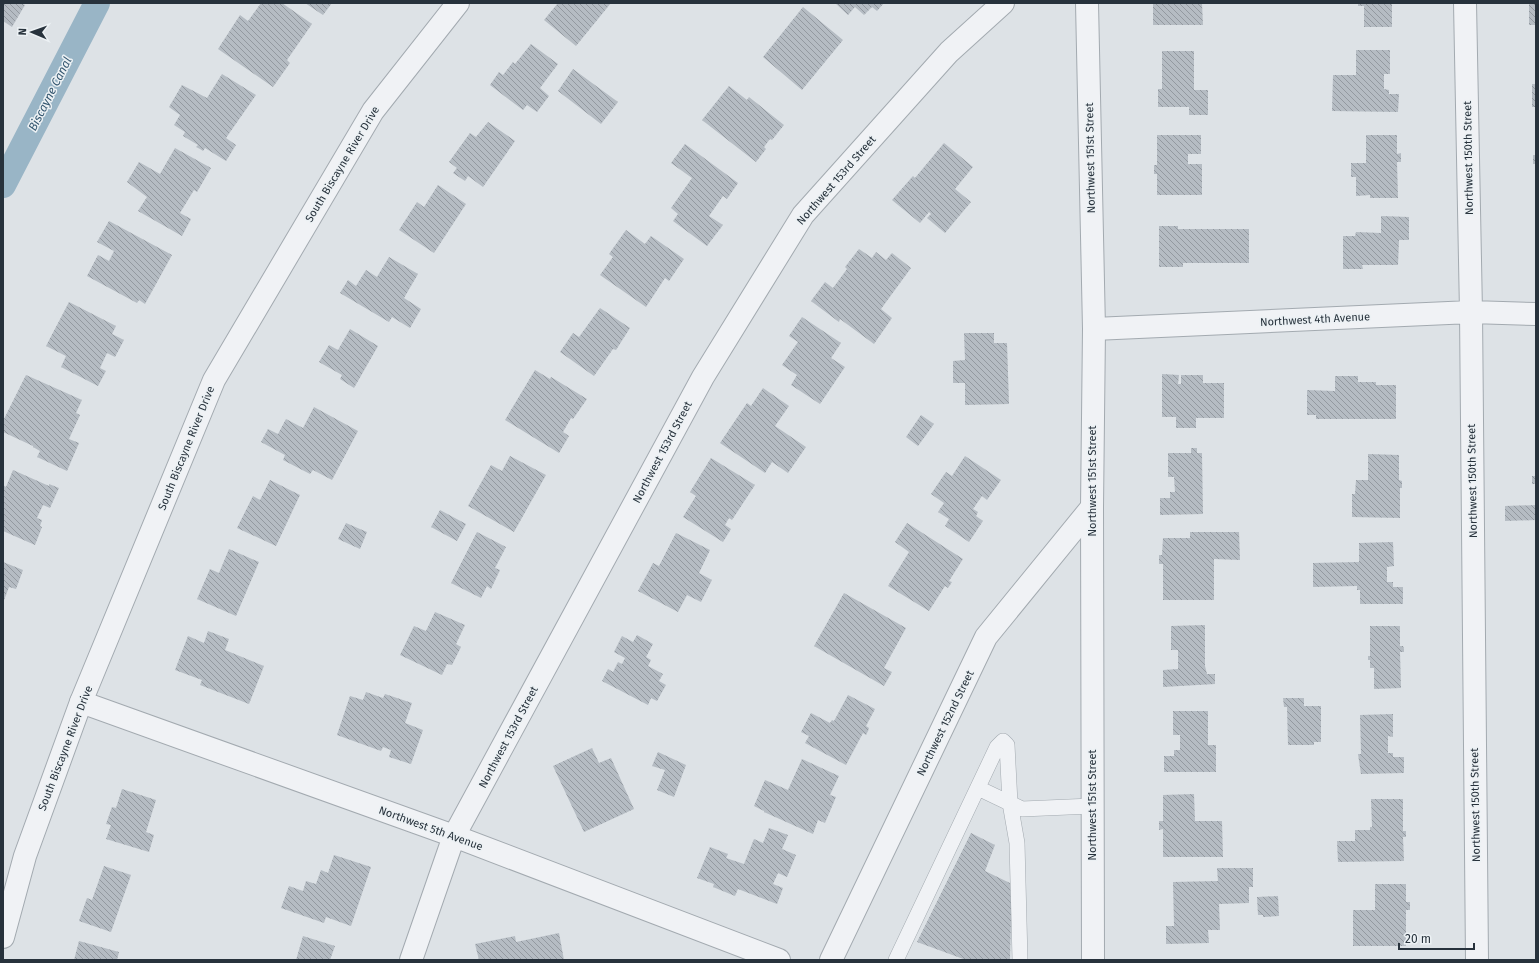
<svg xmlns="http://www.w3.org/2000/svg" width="1539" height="963" font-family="'Fira Sans',sans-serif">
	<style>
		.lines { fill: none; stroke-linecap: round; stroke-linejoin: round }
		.canal { stroke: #99b5c6; stroke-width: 26 }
		.building { fill: url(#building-back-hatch) }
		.service-casing { stroke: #a3aab0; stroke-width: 16 }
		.minor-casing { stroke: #a3aab0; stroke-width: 24 }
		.tertiary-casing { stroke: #a3aab0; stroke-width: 24 }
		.service { stroke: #f0f2f5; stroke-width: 15 }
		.minor { stroke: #f0f2f5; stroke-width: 22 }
		.tertiary { stroke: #f0f2f5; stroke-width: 22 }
		.labels { text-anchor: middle; stroke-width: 3; stroke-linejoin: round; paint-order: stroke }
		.street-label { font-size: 11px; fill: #27323c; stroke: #ecf1f4 }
		.water-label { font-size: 12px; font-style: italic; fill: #33566f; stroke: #ecf1f4 }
	</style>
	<defs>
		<pattern id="building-back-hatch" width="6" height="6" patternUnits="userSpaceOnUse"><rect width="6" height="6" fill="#b5bcc3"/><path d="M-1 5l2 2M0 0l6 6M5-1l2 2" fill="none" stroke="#9399a0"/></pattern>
	</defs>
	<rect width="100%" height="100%" fill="#dde2e6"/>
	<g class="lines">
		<path class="canal" d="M 3,185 L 97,3"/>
	</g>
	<path class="building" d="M 4,3 L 21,3 L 25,5 L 12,27 L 3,21 Z
		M 261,3 L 282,3 L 312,24 L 287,60 L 290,63 L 273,87 L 218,49 L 240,15 L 248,21 Z
		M 305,3 L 332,3 L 323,15 Z
		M 558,3 L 611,3 L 576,46 L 544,20 Z
		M 835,3 L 884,3 L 877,11 L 872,7 L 864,15 L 855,7 L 848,15 Z
		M 1153,3 L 1202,3 L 1203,25 L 1153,25 Z
		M 1358,3 L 1392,3 L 1392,27 L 1364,27 L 1364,6 L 1358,6 Z
		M 1529,3 L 1536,3 L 1536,25 L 1529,25 Z
		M 803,7 L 843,40 L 802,90 L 763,57 Z
		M 531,44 L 558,64 L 540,88 L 549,96 L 537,112 L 527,105 L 523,110 L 490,85 L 499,72 L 503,75 L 513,62 L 515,64 Z
		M 1356,50 L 1390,50 L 1390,74 L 1384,74 L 1384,89 L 1389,90 L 1389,94 L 1399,94 L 1398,112 L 1332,111 L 1333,75 L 1356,75 Z
		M 1162,51 L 1194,51 L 1194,90 L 1208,90 L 1208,115 L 1189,115 L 1189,107 L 1158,107 L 1158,89 L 1162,89 Z
		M 573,69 L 618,102 L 601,124 L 558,91 Z
		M 222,74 L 256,95 L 226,138 L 236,145 L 226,161 L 205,148 L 203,151 L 200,149 L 196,147 L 198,145 L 183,136 L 185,132 L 174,125 L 180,115 L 169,107 L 182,85 L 207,98 Z
		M 1532,84 L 1536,84 L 1536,107 L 1532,107 Z
		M 729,86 L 747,100 L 749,97 L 784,125 L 772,140 L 770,139 L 764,147 L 766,149 L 756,162 L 702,120 Z
		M 488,122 L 515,141 L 483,187 L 468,176 L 465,181 L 453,173 L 457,168 L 449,162 L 470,133 L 476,137 Z
		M 1157,135 L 1201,135 L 1201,154 L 1188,154 L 1188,164 L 1202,164 L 1202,195 L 1157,195 L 1157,174 L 1154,174 L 1154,165 L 1157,165 Z
		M 1366,135 L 1397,135 L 1397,154 L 1401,153 L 1401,162 L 1397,162 L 1398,198 L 1370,198 L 1370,195 L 1356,196 L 1356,177 L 1351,177 L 1351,163 L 1366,163 Z
		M 944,143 L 973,167 L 955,189 L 971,202 L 945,233 L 927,218 L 931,214 L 929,212 L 920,223 L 892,200 L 913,176 L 915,178 Z
		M 685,144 L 738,183 L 727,199 L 723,196 L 709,216 L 723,225 L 707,246 L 673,221 L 678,214 L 671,208 L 692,178 L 671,163 Z
		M 175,148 L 211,168 L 197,192 L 194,190 L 180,213 L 191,219 L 182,236 L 138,211 L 147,197 L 127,182 L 139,162 L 160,174 Z
		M 1533,155 L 1536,155 L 1536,164 L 1533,164 Z
		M 438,185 L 466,204 L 434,253 L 399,230 L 417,202 L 424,207 Z
		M 1381,216 L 1409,217 L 1409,240 L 1399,240 L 1398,265 L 1362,265 L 1363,269 L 1343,269 L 1343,236 L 1355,236 L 1356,232 L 1381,233 Z
		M 109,221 L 172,255 L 145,304 L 139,300 L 137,303 L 87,276 L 98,255 L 109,261 L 114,251 L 97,242 Z
		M 1159,226 L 1178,226 L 1178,229 L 1249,229 L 1249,263 L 1183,263 L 1183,267 L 1159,267 Z
		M 626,230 L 645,244 L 651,236 L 684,259 L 669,281 L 665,278 L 646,307 L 600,275 L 613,257 L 609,254 Z
		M 859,249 L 872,258 L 876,252 L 886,260 L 892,253 L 911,268 L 881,309 L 892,318 L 874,344 L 840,319 L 839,322 L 811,301 L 825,282 L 833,288 L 847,269 L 845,267 Z
		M 389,257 L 418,274 L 404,298 L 421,309 L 410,328 L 392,317 L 389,322 L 340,293 L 348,280 L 356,286 L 366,270 L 377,277 Z
		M 69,302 L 116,326 L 112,334 L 124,340 L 115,357 L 107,353 L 100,368 L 106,371 L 98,386 L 61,367 L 66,356 L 46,346 Z
		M 600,308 L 630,328 L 616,350 L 613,349 L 594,376 L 560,352 L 573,333 L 579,337 Z
		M 802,317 L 841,343 L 831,358 L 845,367 L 820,404 L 791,385 L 797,375 L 782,365 L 798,342 L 789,336 Z
		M 350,329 L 378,346 L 354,388 L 340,379 L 342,375 L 319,362 L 329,345 L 338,350 Z
		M 964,333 L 994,333 L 994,343 L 1007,343 L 1009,404 L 965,405 L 965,383 L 953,383 L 953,361 L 965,360 Z
		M 535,370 L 550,379 L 551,377 L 587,399 L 573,419 L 571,418 L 563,432 L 569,436 L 559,453 L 505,420 Z
		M 1162,374 L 1179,375 L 1178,384 L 1181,384 L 1181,375 L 1203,375 L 1203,383 L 1224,383 L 1224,418 L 1196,418 L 1196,428 L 1176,428 L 1176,417 L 1162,417 Z
		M 26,375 L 82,400 L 76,413 L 80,415 L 69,439 L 79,443 L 67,471 L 37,457 L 40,451 L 33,447 L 33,446 L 3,432 L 3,421 Z
		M 1335,376 L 1358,376 L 1358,382 L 1376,382 L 1376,385 L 1396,385 L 1396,419 L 1316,419 L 1316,415 L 1307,415 L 1307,390 L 1335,391 Z
		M 763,388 L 789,406 L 775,426 L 806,447 L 788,473 L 772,462 L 765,473 L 720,443 L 747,403 L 751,406 Z
		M 314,407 L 358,431 L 332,480 L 313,470 L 310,474 L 283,460 L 285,455 L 261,442 L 268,429 L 278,434 L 286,419 L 303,428 Z
		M 921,415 L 934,424 L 918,446 L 906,437 Z
		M 1191,448 L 1197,448 L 1197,453 L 1202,453 L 1203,514 L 1160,515 L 1160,498 L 1170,498 L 1170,492 L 1175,492 L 1174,477 L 1168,477 L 1168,453 L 1191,453 Z
		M 1368,454 L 1399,455 L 1399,480 L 1402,481 L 1402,488 L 1400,488 L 1400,518 L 1352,517 L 1352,494 L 1355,494 L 1356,480 L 1368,480 Z
		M 510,456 L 546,475 L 514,532 L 468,506 L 491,465 L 502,471 Z
		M 965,456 L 1001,480 L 987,500 L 982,496 L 973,509 L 978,512 L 976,516 L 983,521 L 969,542 L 945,526 L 949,519 L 938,512 L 944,503 L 931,494 L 946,472 L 952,476 Z
		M 711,458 L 755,485 L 732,520 L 729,518 L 725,525 L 731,529 L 723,542 L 683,517 L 696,496 L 690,492 Z
		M 13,470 L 49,486 L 49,484 L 59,488 L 50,508 L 43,505 L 37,518 L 42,520 L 40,526 L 42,527 L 35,545 L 3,531 L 3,485 L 6,487 Z
		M 1532,476 L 1536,476 L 1536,484 L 1532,484 Z
		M 270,480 L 300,495 L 276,546 L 237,528 L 253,496 L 260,500 Z
		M 1536,505 L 1536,520 L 1505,521 L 1505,506 Z
		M 440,510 L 466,524 L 457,541 L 431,527 Z
		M 346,523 L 367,532 L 360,549 L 338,539 Z
		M 907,523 L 963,559 L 949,581 L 952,582 L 948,588 L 945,586 L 929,611 L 888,586 L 909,552 L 895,542 Z
		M 477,532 L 506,547 L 495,568 L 500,570 L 491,589 L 487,586 L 481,598 L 451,583 Z
		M 1190,532 L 1239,532 L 1240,560 L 1214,559 L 1214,600 L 1163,600 L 1163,564 L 1159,564 L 1159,555 L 1162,555 L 1163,538 L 1190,538 Z
		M 676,533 L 710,550 L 699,573 L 712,580 L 701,602 L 687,595 L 678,612 L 638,591 L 653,563 L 659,566 Z
		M 1393,542 L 1394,566 L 1387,567 L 1387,582 L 1393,582 L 1393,587 L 1403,587 L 1403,604 L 1360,604 L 1360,590 L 1357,590 L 1357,586 L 1313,587 L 1313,563 L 1359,562 L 1359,543 Z
		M 229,549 L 259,562 L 236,616 L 197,599 L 210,569 L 219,573 Z
		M 3,562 L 23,570 L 16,589 L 9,587 L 3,603 Z
		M 844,593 L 906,628 L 884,668 L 892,672 L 884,686 L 814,646 Z
		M 435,612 L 465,625 L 456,644 L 461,647 L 452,665 L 447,664 L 442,675 L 400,655 L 414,626 L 426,631 Z
		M 1205,625 L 1205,666 L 1207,674 L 1215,674 L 1215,684 L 1163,687 L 1163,670 L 1178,669 L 1178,650 L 1171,650 L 1171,626 Z
		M 1370,626 L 1400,626 L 1400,646 L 1403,646 L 1404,649 L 1404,652 L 1400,652 L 1401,688 L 1374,689 L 1374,668 L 1370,668 L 1370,660 L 1368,660 L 1368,656 L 1370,656 Z
		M 208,631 L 229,639 L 225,650 L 264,666 L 249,704 L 200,685 L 202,680 L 175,670 L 188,636 L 204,643 Z
		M 637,635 L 653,644 L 646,657 L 651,660 L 648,666 L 663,674 L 659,681 L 666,685 L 657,701 L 651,698 L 648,705 L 602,681 L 608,669 L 613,672 L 618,662 L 622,664 L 625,658 L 614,652 L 622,636 L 633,642 Z
		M 366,692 L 383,698 L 385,694 L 412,703 L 405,723 L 423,730 L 411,764 L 389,757 L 391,750 L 383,747 L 381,751 L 337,735 L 350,696 L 363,700 Z
		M 848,695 L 875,709 L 866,726 L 869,728 L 868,731 L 866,735 L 863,733 L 846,765 L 805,743 L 809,736 L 801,732 L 811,713 L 830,723 L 832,720 L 834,721 Z
		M 1283,698 L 1304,698 L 1304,706 L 1321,706 L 1321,742 L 1314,742 L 1314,745 L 1288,745 L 1287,707 L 1284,707 Z
		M 1173,711 L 1208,711 L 1208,745 L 1216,745 L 1216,772 L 1164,772 L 1164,756 L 1174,756 L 1174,750 L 1180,750 L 1180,735 L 1173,735 Z
		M 1393,714 L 1393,737 L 1388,736 L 1388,753 L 1393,753 L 1393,757 L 1404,757 L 1404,773 L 1361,774 L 1358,754 L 1361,754 L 1360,715 Z
		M 592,748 L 599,763 L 611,758 L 634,809 L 584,832 L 553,766 Z
		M 658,752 L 686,765 L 674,797 L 657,790 L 665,770 L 652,766 Z
		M 802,759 L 839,776 L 830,795 L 836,797 L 825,823 L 818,820 L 813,834 L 764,812 L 764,811 L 754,806 L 765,780 L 788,790 Z
		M 122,789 L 156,800 L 146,832 L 154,835 L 149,852 L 106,839 L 111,825 L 106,824 L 112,807 L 116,808 Z
		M 1194,794 L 1195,821 L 1222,821 L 1223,857 L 1163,857 L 1163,829 L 1159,830 L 1159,821 L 1163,821 L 1163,795 Z
		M 1371,799 L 1403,799 L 1403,831 L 1406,831 L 1406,837 L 1403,837 L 1404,861 L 1338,862 L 1337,841 L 1355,841 L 1355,830 L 1370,830 L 1370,827 L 1372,827 Z
		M 769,828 L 788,835 L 782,849 L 796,855 L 787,877 L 778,873 L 773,884 L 783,888 L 777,904 L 738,889 L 735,896 L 713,887 L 714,884 L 697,878 L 710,847 L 728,854 L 726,858 L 744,864 L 754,839 L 763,843 Z
		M 971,833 L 995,845 L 985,871 L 1012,884 L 1010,960 L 966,960 L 917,942 Z
		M 334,855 L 371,867 L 351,926 L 326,917 L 324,923 L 281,908 L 289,886 L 303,891 L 306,881 L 316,884 L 321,870 L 328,873 Z
		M 104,866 L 131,875 L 111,932 L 79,921 L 87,898 L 92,900 Z
		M 1217,868 L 1253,868 L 1253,887 L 1249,887 L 1249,903 L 1219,904 L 1220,930 L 1208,930 L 1209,943 L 1166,944 L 1166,926 L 1174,926 L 1173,882 L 1218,881 Z
		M 1375,884 L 1406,884 L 1406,902 L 1410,902 L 1410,910 L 1406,910 L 1406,946 L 1353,946 L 1353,910 L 1375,910 Z
		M 1278,896 L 1279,916 L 1263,917 L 1263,915 L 1258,915 L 1257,897 Z
		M 559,933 L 564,960 L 479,960 L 475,944 L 515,936 L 516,942 Z
		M 303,936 L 335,946 L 330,960 L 296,960 Z
		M 79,941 L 119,952 L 117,960 L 74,960 Z"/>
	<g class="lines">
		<defs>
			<path id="service" d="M 978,788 L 1022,809 L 1092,806
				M 896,960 L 997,747 L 1003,741 L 1007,745 L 1010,803 L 1017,843 L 1020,960"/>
			<path id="minor" d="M 1465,3 L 1471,312 L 1477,960
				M 1094,329 L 1471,312 L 1536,314
				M 81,702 L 454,836 L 779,960
				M 411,960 L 454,836 L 703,377 L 803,215 L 949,52 L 1003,3
				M 831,960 L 986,637 L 1092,507"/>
			<path id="tertiary" d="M 1087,3 L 1094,329 L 1092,507 L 1093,960
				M 3,937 L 25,856 L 81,702 L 214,380 L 373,111 L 458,3"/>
		</defs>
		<use href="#service" class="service-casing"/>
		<use href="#minor" class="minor-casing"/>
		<use href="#tertiary" class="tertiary-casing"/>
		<use href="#service" class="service"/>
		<use href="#minor" class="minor"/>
		<use href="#tertiary" class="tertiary"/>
	</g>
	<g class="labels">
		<g class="street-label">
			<text transform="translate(1090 158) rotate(-91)" y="4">Northwest 151st Street</text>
			<text transform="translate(1468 158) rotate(-91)" y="4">Northwest 150th Street</text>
			<text transform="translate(342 164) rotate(-59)" y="4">South Biscayne River Drive</text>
			<text transform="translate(836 180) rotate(-49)" y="4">Northwest 153rd Street</text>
			<text transform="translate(1315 319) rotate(-3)" y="4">Northwest 4th Avenue</text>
			<text transform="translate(186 448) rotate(-68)" y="4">South Biscayne River Drive</text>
			<text transform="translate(662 452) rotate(-62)" y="4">Northwest 153rd Street</text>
			<text transform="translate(1092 481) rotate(-90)" y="4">Northwest 151st Street</text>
			<text transform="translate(1472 481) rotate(-91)" y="4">Northwest 150th Street</text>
			<text transform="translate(945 723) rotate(-64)" y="4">Northwest 152nd Street</text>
			<text transform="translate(508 737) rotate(-62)" y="4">Northwest 153rd Street</text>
			<text transform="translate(65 748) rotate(-69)" y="4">South Biscayne River Drive</text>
			<text transform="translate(1092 805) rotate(-90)" y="4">Northwest 151st Street</text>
			<text transform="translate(1475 805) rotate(-91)" y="4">Northwest 150th Street</text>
			<text transform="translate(431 828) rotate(20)" y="4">Northwest 5th Avenue</text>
		</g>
		<g class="water-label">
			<text transform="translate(50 94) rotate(-63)" y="4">Biscayne Canal</text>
		</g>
	</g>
	<rect width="1539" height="963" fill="none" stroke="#27323c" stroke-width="8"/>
	<g transform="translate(32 32) rotate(272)" stroke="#ecf1f4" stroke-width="3" paint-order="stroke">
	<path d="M0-3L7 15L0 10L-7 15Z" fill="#27323c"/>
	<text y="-6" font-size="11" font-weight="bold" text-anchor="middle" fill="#27323c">N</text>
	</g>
	<path d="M1399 943v6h75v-6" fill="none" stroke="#27323c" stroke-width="2"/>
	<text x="1405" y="943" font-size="12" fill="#27323c" stroke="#ecf1f4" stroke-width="3" paint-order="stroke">20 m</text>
</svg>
